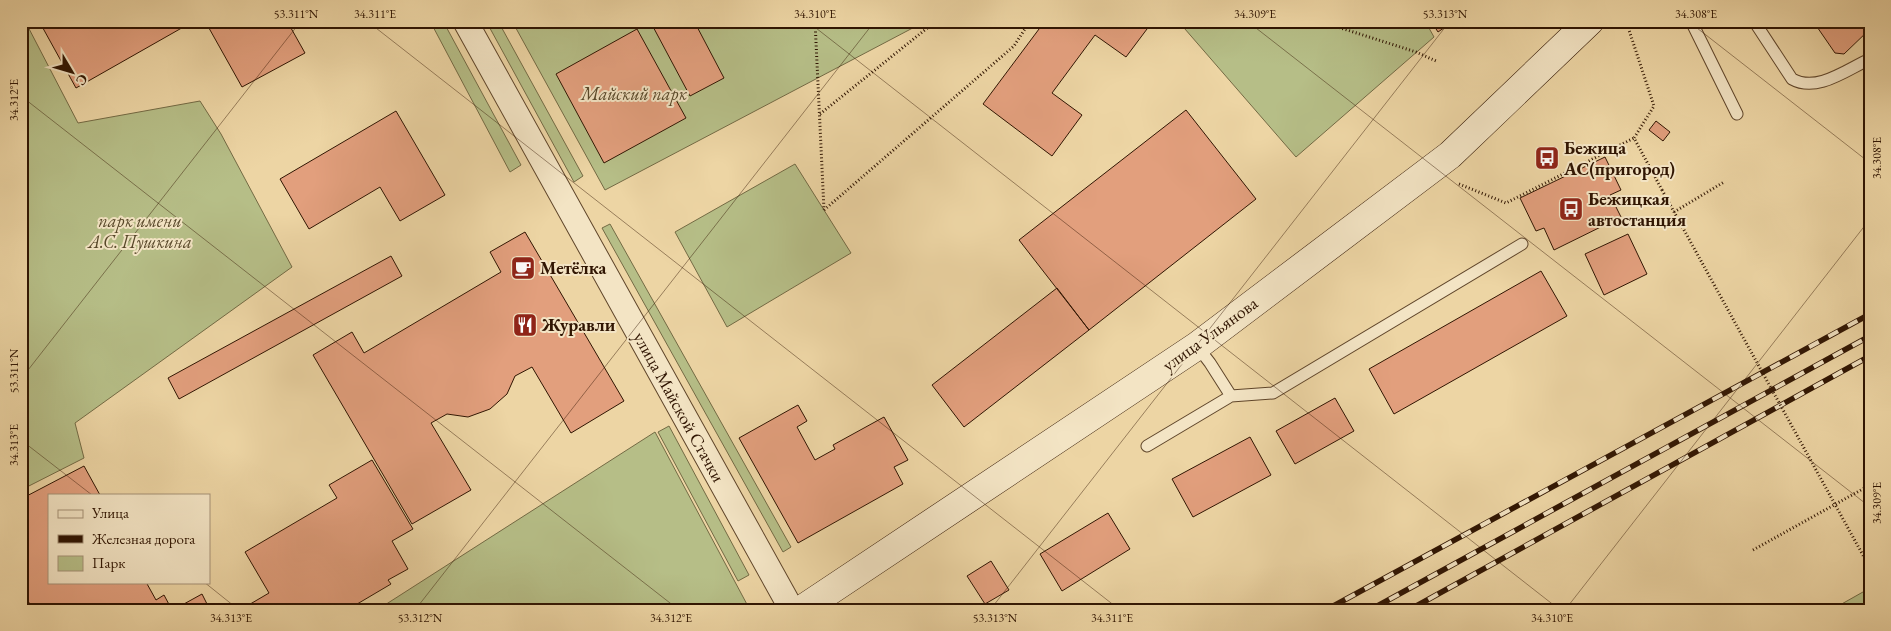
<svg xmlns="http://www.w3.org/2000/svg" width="1891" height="631" font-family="'EB Garamond',serif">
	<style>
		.green { fill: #b6be87; stroke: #736a44 }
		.building { fill: #e29f7d; stroke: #301502 }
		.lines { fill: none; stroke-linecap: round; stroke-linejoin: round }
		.service-casing { stroke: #5f452a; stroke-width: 13 }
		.minor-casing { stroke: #5f452a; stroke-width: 26 }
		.secondary-casing { stroke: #301502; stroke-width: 29 }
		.path { stroke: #301502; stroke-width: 3; stroke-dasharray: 1 2.5; stroke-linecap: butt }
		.service { stroke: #f3e4c4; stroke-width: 11 }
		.minor { stroke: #f3e4c4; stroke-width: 24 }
		.secondary { stroke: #f3e4c4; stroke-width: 28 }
		.rail-casing { stroke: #301502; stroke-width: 5.5 }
		.rail { stroke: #f3e4c4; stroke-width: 4; stroke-dasharray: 11; stroke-linecap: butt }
		.path-bridge { stroke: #301502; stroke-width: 3; stroke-dasharray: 1 2.5; stroke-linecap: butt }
		.ticks { fill: none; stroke: #301502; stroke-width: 1; stroke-opacity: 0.45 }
		.labels { text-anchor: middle; stroke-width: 4; stroke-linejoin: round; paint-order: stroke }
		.park-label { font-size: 18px; font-style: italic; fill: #58482a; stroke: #f3e4c4 }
		.poi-label { font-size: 18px; font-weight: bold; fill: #301502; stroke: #f3e4c4; text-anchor: start }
		.street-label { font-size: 18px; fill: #301502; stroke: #f3e4c4 }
		.neatline { fill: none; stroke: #301502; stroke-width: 2 }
		.ticks-label { font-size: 12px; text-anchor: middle; fill: #301502 }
	</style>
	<rect width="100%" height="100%" fill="#edd5a4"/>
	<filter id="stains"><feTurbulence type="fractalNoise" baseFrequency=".004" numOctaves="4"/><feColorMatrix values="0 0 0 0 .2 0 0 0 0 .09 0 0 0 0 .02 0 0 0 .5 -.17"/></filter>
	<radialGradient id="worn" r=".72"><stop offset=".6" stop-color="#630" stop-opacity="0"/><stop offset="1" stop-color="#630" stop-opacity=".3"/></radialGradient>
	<path class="green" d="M 21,21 L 25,21 L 78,123 L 200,101 L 221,134 L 292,267 L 75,423 L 84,458 L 21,490 Z
		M 430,21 L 443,21 L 521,165 L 510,172 Z
		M 486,21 L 498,21 L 583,176 L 574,182 Z
		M 512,21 L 926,21 L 605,190 Z
		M 1178,21 L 1425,21 L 1434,37 L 1296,157 Z
		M 795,164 L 851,253 L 727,327 L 675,232 Z
		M 610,224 L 791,547 L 783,552 L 602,228 Z
		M 669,426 L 749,575 L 738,581 L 658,432 Z
		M 655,432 L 750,610 L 377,610 Z
		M 1870,588 L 1870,610 L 1831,610 Z"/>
	<path class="building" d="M 39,21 L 194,21 L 76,88 Z
		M 205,21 L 287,21 L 305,53 L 242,87 Z
		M 650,21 L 694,21 L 724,78 L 690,96 Z
		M 1045,21 L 1153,21 L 1126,57 L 1095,35 L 1052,93 L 1082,115 L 1052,156 L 983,104 Z
		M 1431,21 L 1454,21 L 1438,32 Z
		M 1813,21 L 1870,21 L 1870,29 L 1844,54 L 1835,53 Z
		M 637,29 L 686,118 L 604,163 L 556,74 Z
		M 1186,110 L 1256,199 L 1089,330 L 1019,240 Z
		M 396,111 L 445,195 L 400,221 L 380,187 L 309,229 L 280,179 Z
		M 1656,121 L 1670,132 L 1663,141 L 1649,130 Z
		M 1605,157 L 1621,190 L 1610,195 L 1621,217 L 1554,250 L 1544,228 L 1536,231 L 1520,198 Z
		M 525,232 L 624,401 L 571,433 L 532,367 L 515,376 L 507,394 L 490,409 L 468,417 L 447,414 L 431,423 L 471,490 L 412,524 L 313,355 L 352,332 L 364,353 L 501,272 L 490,252 Z
		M 1628,234 L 1647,274 L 1604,295 L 1585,254 Z
		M 391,256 L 402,276 L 179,399 L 168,378 Z
		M 1541,271 L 1567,316 L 1394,414 L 1369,369 Z
		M 1057,288 L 1089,330 L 964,427 L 932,385 Z
		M 1335,398 L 1354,431 L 1295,464 L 1276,431 Z
		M 798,405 L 807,421 L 797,427 L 815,460 L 835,449 L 833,445 L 884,417 L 908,460 L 894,467 L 903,484 L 798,543 L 739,438 Z
		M 1250,437 L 1271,475 L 1193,517 L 1172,479 Z
		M 372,460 L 413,529 L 392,541 L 408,569 L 388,580 L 391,584 L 347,610 L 240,610 L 269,593 L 245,552 L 337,498 L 329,485 Z
		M 84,466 L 100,495 L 49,495 L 49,582 L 146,582 L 156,600 L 164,595 L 172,610 L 33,610 L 21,588 L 21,499 Z
		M 1108,513 L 1130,549 L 1062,591 L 1040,554 Z
		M 991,561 L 1009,590 L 985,604 L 967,576 Z
		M 202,594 L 210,610 L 173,610 Z"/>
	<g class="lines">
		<defs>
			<path id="service" d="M 1691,21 L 1737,114
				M 1754,21 L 1792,79 C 1817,93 1846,70 1870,59
				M 1231,396 L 1273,393 L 1522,244
				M 1147,446 L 1231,396 L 1210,363 L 1197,346"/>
			<path id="minor" d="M 465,21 L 792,610"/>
			<path id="secondary" d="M 801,610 L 1197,346 L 1450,155 L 1590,21"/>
		</defs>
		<use href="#service" class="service-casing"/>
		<use href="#minor" class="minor-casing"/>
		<use href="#secondary" class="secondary-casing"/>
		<path class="path" d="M 815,21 L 824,210
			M 1319,21 L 1416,52 L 1436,61
			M 1626,21 L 1654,106 L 1634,138 L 1662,190
			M 820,114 L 936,21
			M 1459,184 L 1506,203 L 1634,138
			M 824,210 L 1014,46 L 1030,21
			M 1674,212 L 1724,182
			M 1753,550 L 1870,485"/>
		<use href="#service" class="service"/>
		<use href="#minor" class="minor"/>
		<use href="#secondary" class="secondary"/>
		<defs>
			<path id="rail" d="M 1326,610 L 1870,314
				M 1370,610 L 1870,336
				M 1409,610 L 1870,356"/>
		</defs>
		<use href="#rail" class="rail-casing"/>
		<use href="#rail" class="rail"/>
		<path class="path-bridge" d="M 1662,190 L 1870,568"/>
	</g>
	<path class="ticks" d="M 367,21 L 1120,610M 807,21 L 1560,610M 1247,21 L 1870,507M 1688,21 L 1870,163M 21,96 L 679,610M 21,379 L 301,21M 21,440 L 92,495M 204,582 L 239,610M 415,610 L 875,21M 990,610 L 1450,21M 1565,610 L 1870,219"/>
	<defs>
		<symbol id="bus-square" viewBox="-11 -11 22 22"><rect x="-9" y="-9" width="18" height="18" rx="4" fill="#8f2418" stroke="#f3e4c4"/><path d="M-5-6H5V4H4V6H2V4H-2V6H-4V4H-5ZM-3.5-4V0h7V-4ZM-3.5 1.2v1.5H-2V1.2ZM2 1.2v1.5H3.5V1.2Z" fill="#fff"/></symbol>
		<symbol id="cafe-square" viewBox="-11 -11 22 22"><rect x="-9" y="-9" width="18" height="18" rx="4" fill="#8f2418" stroke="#f3e4c4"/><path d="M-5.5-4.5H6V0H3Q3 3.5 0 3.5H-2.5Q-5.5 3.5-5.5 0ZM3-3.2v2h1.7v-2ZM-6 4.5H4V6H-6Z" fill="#fff"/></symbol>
		<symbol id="restaurant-square" viewBox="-11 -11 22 22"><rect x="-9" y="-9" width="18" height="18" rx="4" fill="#8f2418" stroke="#f3e4c4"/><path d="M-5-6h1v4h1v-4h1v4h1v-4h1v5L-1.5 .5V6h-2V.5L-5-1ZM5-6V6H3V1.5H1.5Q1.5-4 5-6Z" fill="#fff"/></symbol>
	</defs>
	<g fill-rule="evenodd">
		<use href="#bus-square" x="1533" y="144" width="28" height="28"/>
		<use href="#bus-square" x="1557" y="195" width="28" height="28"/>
		<use href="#cafe-square" x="509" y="254" width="28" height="28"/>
		<use href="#restaurant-square" x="511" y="311" width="28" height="28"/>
	</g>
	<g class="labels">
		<g class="park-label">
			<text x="634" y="100">Майский парк</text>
			<text x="140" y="227">парк имени<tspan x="140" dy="21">А.С. Пушкина</tspan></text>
		</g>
		<g class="poi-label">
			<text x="1564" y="154">Бежица<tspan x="1564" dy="21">АС(пригород)</tspan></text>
			<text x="1588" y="205">Бежицкая<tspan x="1588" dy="21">автостанция</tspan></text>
			<text x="540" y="274">Метёлка</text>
			<text x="542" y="331">Журавли</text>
		</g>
		<g class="street-label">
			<text transform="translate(1210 334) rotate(-36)" y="6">улица Ульянова</text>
			<text transform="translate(679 407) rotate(61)" y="6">улица Майской Стачки</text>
		</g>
	</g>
	<rect width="1891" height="631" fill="none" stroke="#edd5a4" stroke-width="55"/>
	<rect x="48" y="494" width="162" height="90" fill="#f3e4c4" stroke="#a59176"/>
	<rect x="58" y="510" width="25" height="8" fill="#f3e4c4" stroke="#a59176"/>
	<text x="92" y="518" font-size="15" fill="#301502">Улица</text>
	<rect x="58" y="535" width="25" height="8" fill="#301502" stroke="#a59176"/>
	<text x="92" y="544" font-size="15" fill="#301502">Железная дорога</text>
	<rect x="58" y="556" width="25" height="15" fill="#b6be87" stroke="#a59176"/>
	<text x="92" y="568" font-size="15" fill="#301502">Парк</text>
	<g transform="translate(72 72) rotate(128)" stroke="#f3e4c4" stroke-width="4" paint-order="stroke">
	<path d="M0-4L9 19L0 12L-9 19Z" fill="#301502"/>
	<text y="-8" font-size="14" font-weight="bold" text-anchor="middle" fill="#301502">С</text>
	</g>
	<rect x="28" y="28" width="1836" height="576" class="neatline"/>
	<g class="ticks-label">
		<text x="296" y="18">53.311°N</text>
		<text x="375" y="18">34.311°E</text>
		<text x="815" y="18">34.310°E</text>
		<text x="1255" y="18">34.309°E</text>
		<text x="1445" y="18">53.313°N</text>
		<text x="1696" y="18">34.308°E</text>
		<text transform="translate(14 100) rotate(-90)" y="4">34.312°E</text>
		<text transform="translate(1877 158) rotate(-90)" y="4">34.308°E</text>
		<text transform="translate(14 371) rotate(-90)" y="4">53.311°N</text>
		<text transform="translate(14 445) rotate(-90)" y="4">34.313°E</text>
		<text transform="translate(1877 503) rotate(-90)" y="4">34.309°E</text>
		<text x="231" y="622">34.313°E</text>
		<text x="420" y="622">53.312°N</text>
		<text x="671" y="622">34.312°E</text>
		<text x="995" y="622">53.313°N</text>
		<text x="1112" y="622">34.311°E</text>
		<text x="1552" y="622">34.310°E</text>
	</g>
	<rect width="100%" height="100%" filter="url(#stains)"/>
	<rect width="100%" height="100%" fill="url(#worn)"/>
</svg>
